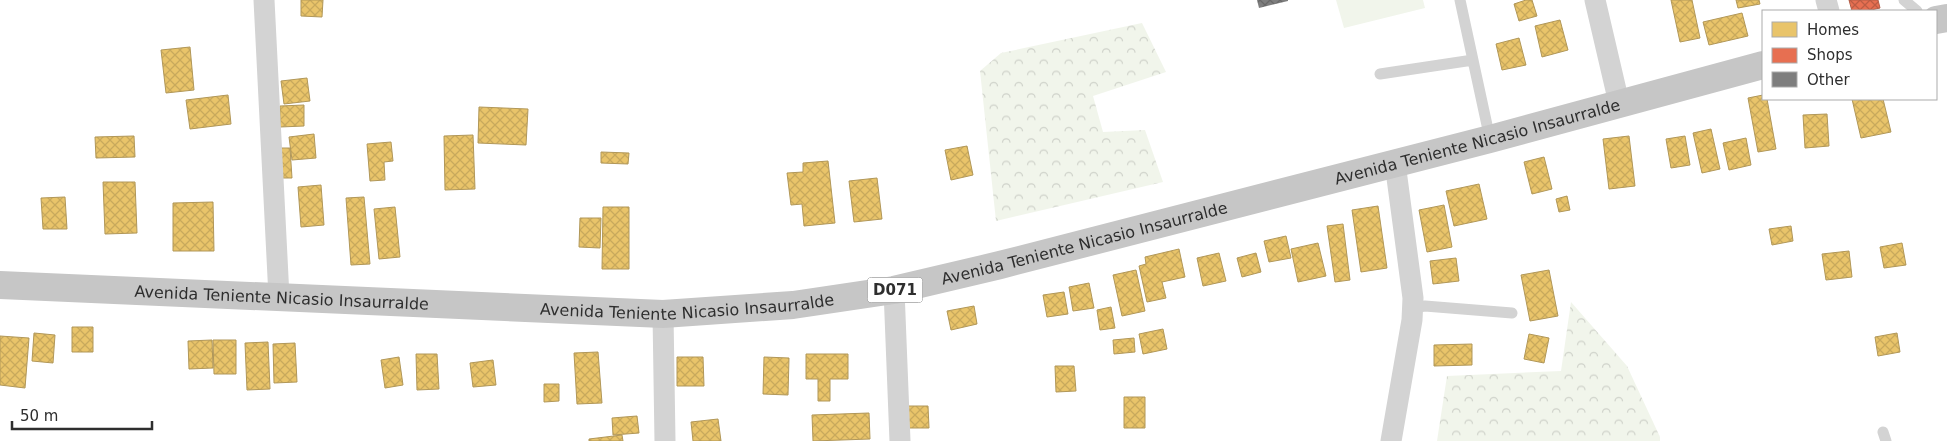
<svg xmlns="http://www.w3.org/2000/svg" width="1947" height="441" font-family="'DejaVu Sans',sans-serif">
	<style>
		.forest { fill: url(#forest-crowns) }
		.pitch { fill: #f1f5eb }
		.homes { fill: url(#homes-cross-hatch); stroke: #b19758 }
		.shops { fill: url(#shops-cross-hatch); stroke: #b05c46 }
		.building { fill: url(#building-cross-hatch) }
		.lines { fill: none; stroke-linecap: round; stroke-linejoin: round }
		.service { stroke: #d3d3d3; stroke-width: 11 }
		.minor { stroke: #d3d3d3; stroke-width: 21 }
		.primary { stroke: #c6c6c6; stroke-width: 28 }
		.labels { text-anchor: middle; stroke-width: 5; stroke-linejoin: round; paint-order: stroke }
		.shield { fill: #fff; stroke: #6d6d6d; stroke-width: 1 }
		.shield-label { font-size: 15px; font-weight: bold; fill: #2e2e2e }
		.street-label { font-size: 16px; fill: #2e2e2e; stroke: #fff }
	</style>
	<defs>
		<pattern id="forest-crowns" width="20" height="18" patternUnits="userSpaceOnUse" patternTransform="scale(1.25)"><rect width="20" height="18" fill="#f1f5eb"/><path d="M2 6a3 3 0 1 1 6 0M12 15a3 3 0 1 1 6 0" fill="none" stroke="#cfd2ca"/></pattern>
		<pattern id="homes-cross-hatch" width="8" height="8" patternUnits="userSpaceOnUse" patternTransform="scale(1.25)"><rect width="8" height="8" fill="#e9c46a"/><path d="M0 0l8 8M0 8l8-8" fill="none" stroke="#c8a95c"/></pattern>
		<pattern id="shops-cross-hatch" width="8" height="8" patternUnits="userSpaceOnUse" patternTransform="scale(1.25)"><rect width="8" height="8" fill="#e76f51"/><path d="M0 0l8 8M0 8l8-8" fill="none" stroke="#bc5c44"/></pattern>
		<pattern id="building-cross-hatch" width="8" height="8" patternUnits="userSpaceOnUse" patternTransform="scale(1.25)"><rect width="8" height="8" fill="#7e7e7e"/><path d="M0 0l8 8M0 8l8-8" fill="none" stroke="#686868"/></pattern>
	</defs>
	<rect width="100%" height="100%" fill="#fff"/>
	<path class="forest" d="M 1142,23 L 1166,72 L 1093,96 L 1103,132 L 1145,130 L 1163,182 L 996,221 L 980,71 L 1001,53 Z
		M 1571,302 L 1627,366 L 1660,437 L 1660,441 L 1437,441 L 1447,376 L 1561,371 Z"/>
	<path class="pitch" d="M 1336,0 L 1423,0 L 1425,8 L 1344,28 Z"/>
	<path class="homes" d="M 301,0 L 323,0 L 322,17 L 301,16 Z
		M 1526,0 L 1532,0 L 1537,16 L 1519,21 L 1514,4 Z
		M 1671,0 L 1692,0 L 1700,38 L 1680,42 Z
		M 1736,0 L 1759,0 L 1760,4 L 1738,8 Z
		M 1742,13 L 1748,36 L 1709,45 L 1703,22 Z
		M 1560,20 L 1568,50 L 1542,57 L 1535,26 Z
		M 1519,38 L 1526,65 L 1502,70 L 1496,44 Z
		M 190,47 L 194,90 L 166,93 L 161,50 Z
		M 307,78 L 310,101 L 284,104 L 281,81 Z
		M 228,95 L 231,124 L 190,129 L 186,100 Z
		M 1763,95 L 1763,99 L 1767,99 L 1776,149 L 1758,152 L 1748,98 Z
		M 1852,99 L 1883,99 L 1891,132 L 1861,138 Z
		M 304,105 L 304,126 L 280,127 L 280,106 Z
		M 479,107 L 528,109 L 526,145 L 478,143 Z
		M 1827,114 L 1829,146 L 1805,148 L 1803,115 Z
		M 1711,129 L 1720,169 L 1702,173 L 1693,133 Z
		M 314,134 L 316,158 L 292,160 L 289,137 Z
		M 473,135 L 475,189 L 445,190 L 444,136 Z
		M 134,136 L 135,157 L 96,158 L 95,137 Z
		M 1629,136 L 1635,186 L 1609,189 L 1603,139 Z
		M 1685,136 L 1690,165 L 1671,168 L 1666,139 Z
		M 1746,138 L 1751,165 L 1729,170 L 1723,143 Z
		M 391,142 L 393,161 L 384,162 L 385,180 L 370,181 L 367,144 Z
		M 967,146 L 973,175 L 951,180 L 945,150 Z
		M 280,148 L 290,148 L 292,178 L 282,178 Z
		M 601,152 L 629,153 L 628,164 L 601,163 Z
		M 1544,157 L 1552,189 L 1532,194 L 1524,162 Z
		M 828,161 L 835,223 L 804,226 L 802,204 L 791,205 L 787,173 L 803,172 L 803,163 Z
		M 877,178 L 882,219 L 854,222 L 849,181 Z
		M 103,182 L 135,182 L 137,233 L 105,234 Z
		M 1479,184 L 1487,219 L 1454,226 L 1446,191 Z
		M 321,185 L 324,225 L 301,227 L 298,187 Z
		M 1567,196 L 1570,210 L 1559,212 L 1556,199 Z
		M 65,197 L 67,229 L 43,229 L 41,198 Z
		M 364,197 L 370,264 L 351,265 L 346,198 Z
		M 213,202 L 214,251 L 173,251 L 173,203 Z
		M 1444,205 L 1452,247 L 1427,252 L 1419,210 Z
		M 1378,206 L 1387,268 L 1361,272 L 1352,210 Z
		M 395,207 L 400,257 L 379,259 L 374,209 Z
		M 603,207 L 629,207 L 629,269 L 602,269 Z
		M 580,218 L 601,218 L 600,248 L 579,247 Z
		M 1343,224 L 1350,280 L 1335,282 L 1327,226 Z
		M 1791,226 L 1793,241 L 1772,245 L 1769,229 Z
		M 1286,236 L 1291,258 L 1269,262 L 1264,241 Z
		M 1318,243 L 1326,276 L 1298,282 L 1291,249 Z
		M 1902,243 L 1906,265 L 1884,268 L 1880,247 Z
		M 1179,249 L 1185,277 L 1162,282 L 1166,298 L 1147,302 L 1139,266 L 1146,264 L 1145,257 Z
		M 1849,251 L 1852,277 L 1826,280 L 1822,254 Z
		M 1219,253 L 1226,281 L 1203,286 L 1197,258 Z
		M 1256,253 L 1261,272 L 1242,277 L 1237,258 Z
		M 1456,258 L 1459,281 L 1433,284 L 1430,261 Z
		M 1136,270 L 1145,311 L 1122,316 L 1113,275 Z
		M 1549,270 L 1558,316 L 1530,321 L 1521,275 Z
		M 1089,283 L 1094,308 L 1073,311 L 1069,287 Z
		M 1064,292 L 1068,314 L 1047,317 L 1043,295 Z
		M 974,306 L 977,324 L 951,330 L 947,311 Z
		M 1111,307 L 1115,328 L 1100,330 L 1097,310 Z
		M 72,327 L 93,327 L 93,352 L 72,352 Z
		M 1163,329 L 1167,349 L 1143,354 L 1139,334 Z
		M 34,333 L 55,335 L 53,363 L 32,361 Z
		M 1897,333 L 1900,352 L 1878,356 L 1875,337 Z
		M 1529,334 L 1549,338 L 1544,363 L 1524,359 Z
		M 0,336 L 29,338 L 25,388 L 0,385 Z
		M 1134,338 L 1135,352 L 1114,354 L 1113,340 Z
		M 212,340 L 213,368 L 189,369 L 188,341 Z
		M 213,340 L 236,340 L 236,374 L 214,374 Z
		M 268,342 L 270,389 L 247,390 L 245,343 Z
		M 295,343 L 297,382 L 274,383 L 273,344 Z
		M 1472,344 L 1472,365 L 1434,366 L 1434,345 Z
		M 598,352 L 602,403 L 577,404 L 574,353 Z
		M 416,354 L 437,354 L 439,389 L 417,390 Z
		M 806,354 L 848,354 L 848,379 L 830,379 L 830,401 L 818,401 L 818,379 L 806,379 Z
		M 399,357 L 403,385 L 385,388 L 381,360 Z
		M 677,357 L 703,357 L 704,386 L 677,386 Z
		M 764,357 L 789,358 L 788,395 L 763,394 Z
		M 493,360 L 496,385 L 473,387 L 470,363 Z
		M 1055,366 L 1074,366 L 1076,391 L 1056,392 Z
		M 544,384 L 559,384 L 559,401 L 544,402 Z
		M 1124,397 L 1145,397 L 1145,428 L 1124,428 Z
		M 906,406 L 928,406 L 929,428 L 906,428 Z
		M 869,413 L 870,439 L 813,441 L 812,415 Z
		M 637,416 L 639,433 L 613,435 L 612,418 Z
		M 718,419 L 721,441 L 693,441 L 691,422 Z
		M 622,435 L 623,441 L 589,441 L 589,439 Z"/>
	<path class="shops" d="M 1849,0 L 1878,0 L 1880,8 L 1867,11 L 1852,11 Z"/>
	<path class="building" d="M 1257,0 L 1288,0 L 1288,1 L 1259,8 Z"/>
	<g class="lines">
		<path class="service" d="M 1460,0 L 1490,139
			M 1904,0 L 1917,11
			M 1380,74 L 1473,60
			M 1412,308 L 1425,306 L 1512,313
			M 1883,432 L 1886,441"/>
		<path class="minor" d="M 264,0 L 279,297
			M 1595,0 L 1619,103
			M 1826,0 L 1829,11
			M 894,290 L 900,441
			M 663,314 L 665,441
			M 1391,441 L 1412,320 L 1413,298 L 1395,163"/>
		<g class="primary">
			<path d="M 1936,20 L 1947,18"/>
			<path id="s1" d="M 0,285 L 663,314 L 793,305 L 894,290 L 1000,265 L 1490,139 L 1763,65"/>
		</g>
	</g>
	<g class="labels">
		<rect class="shield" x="867.5" y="277.5" width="55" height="25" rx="4"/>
		<g class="shield-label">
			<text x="895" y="295">D071</text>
		</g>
		<g class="street-label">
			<text dy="6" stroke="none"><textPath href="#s1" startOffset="1498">Avenida Teniente Nicasio Insaurralde</textPath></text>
			<text dy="6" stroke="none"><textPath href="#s1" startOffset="1092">Avenida Teniente Nicasio Insaurralde</textPath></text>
			<text dy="6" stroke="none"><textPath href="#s1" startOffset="282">Avenida Teniente Nicasio Insaurralde</textPath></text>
			<text dy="6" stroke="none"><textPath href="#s1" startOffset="688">Avenida Teniente Nicasio Insaurralde</textPath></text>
		</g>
	</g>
	<rect x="1762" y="10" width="175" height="90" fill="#ffffff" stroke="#ababab"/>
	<rect x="1772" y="22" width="25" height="15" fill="#e9c46a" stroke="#ababab"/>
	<text x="1807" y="35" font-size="15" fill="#2e2e2e">Homes</text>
	<rect x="1772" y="48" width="25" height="15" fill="#e76f51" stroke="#ababab"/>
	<text x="1807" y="60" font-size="15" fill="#2e2e2e">Shops</text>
	<rect x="1772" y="72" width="25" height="15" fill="#7e7e7e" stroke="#ababab"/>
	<text x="1807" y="85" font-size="15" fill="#2e2e2e">Other</text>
	<path d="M12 421v8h140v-8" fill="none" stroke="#2e2e2e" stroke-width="2.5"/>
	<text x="20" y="421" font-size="15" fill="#2e2e2e" stroke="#ffffff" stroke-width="4" paint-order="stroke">50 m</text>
</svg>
